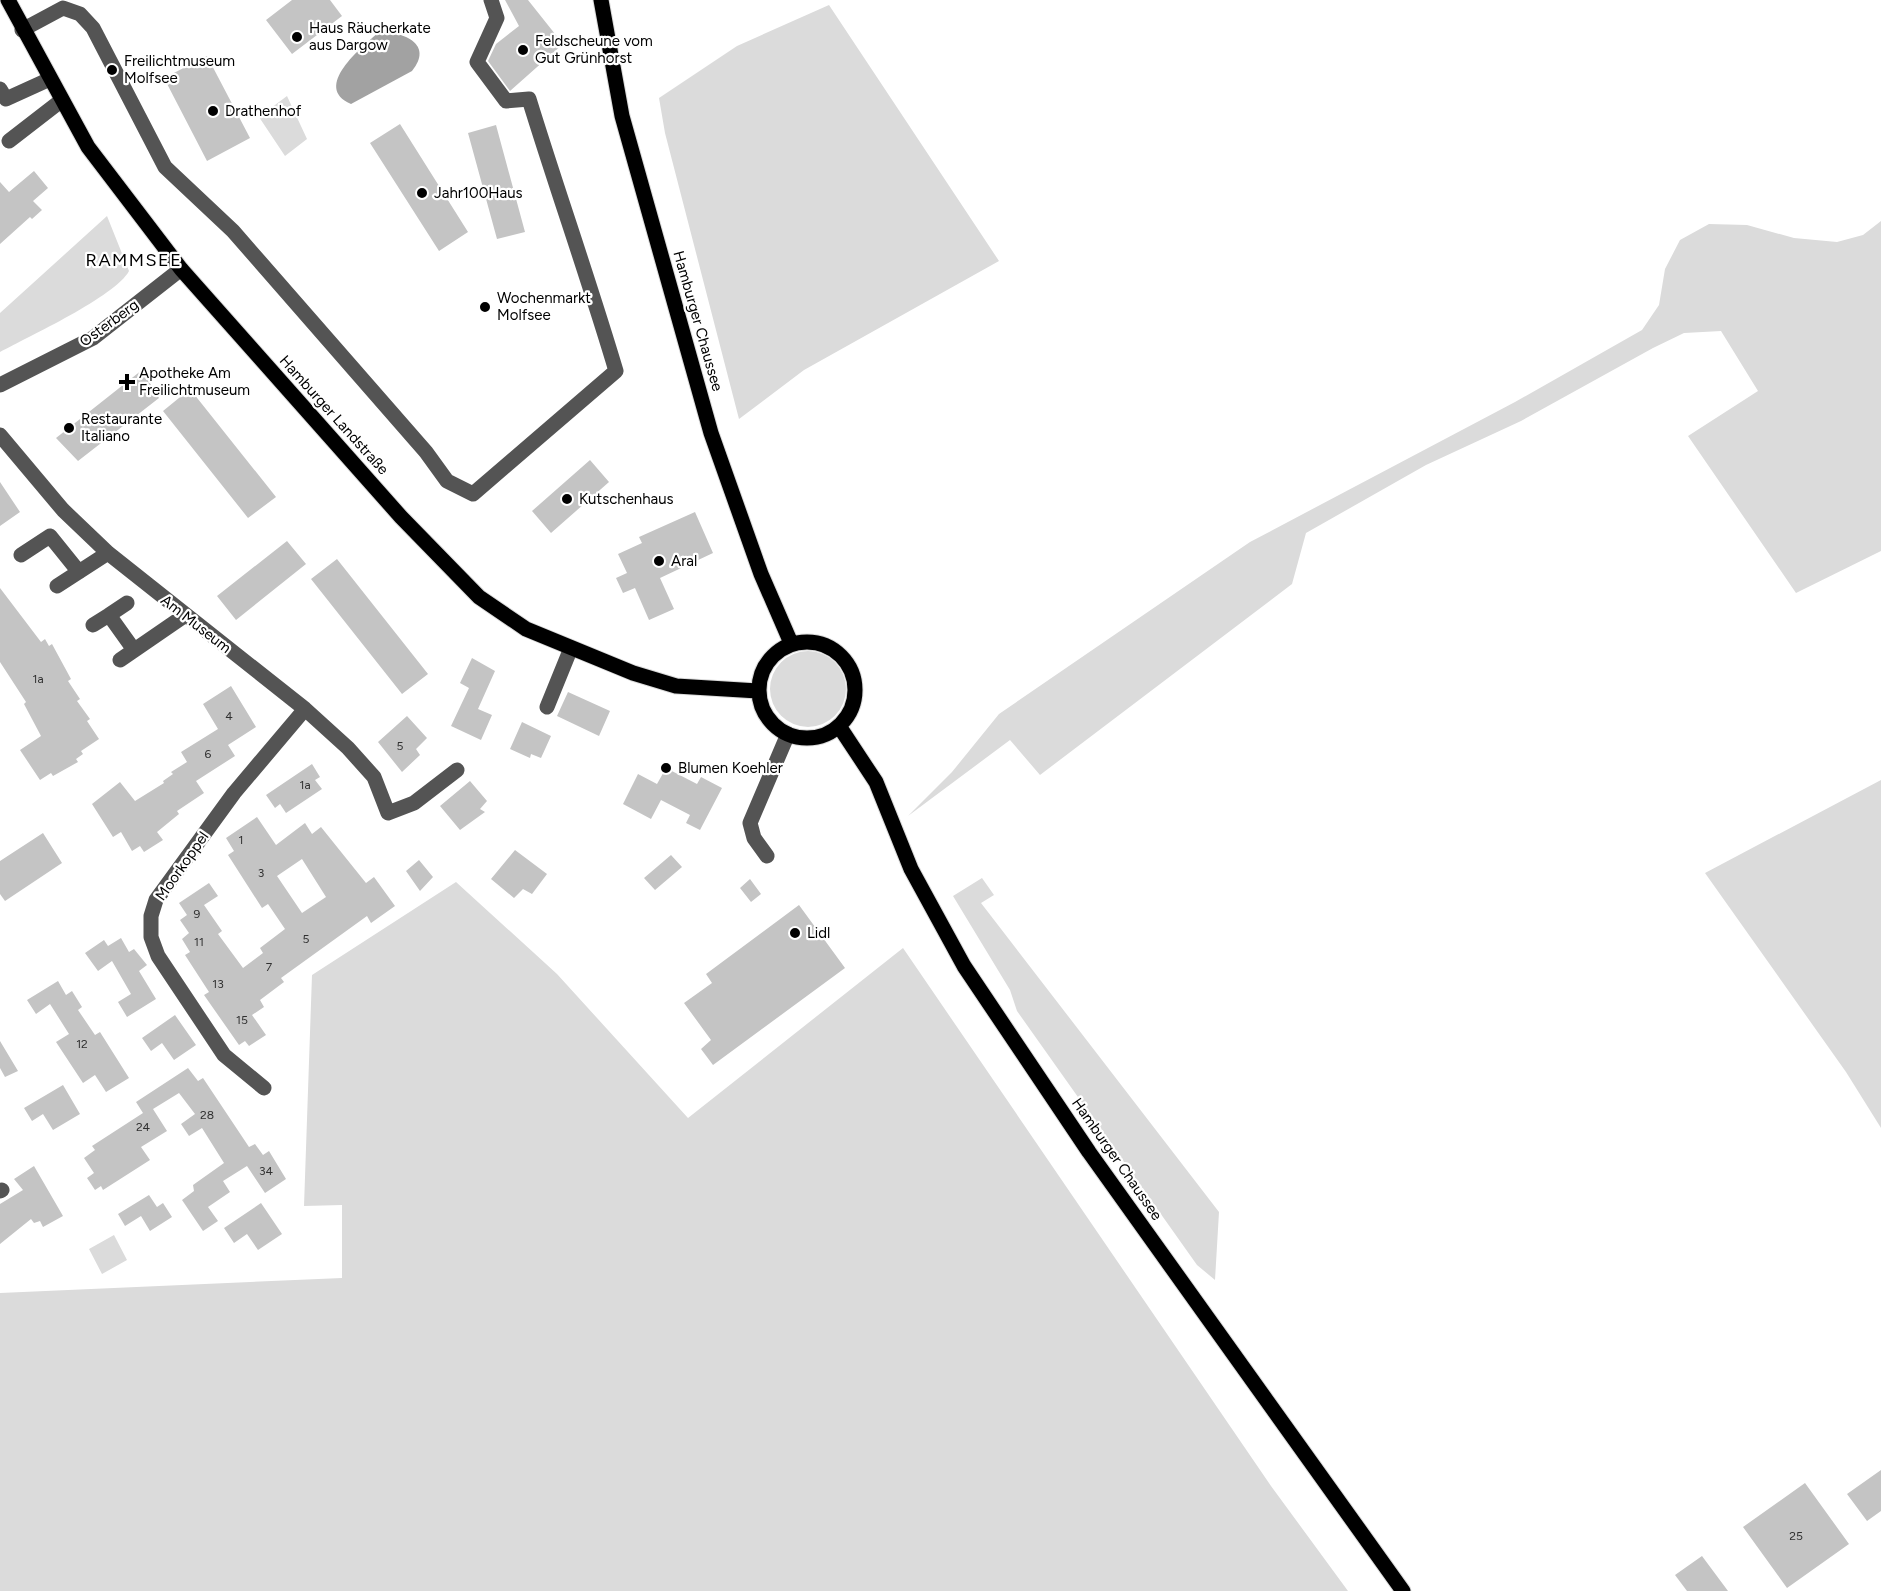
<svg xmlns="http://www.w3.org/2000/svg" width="1881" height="1591" font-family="Figtree,sans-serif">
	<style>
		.green { fill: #dbdbdb }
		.water { fill: #a2a2a2 }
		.building { fill: #c4c4c4; fill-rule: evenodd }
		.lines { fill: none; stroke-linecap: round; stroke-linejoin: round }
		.major-casing { stroke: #dbdbdb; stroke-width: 17 }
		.minor { stroke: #545454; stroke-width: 15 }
		.major { stroke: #000; stroke-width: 15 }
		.poi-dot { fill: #000; stroke: #fff; stroke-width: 2 }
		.labels { text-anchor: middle; stroke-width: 4.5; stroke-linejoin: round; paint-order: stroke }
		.number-label { font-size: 12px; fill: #313131 }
		.poi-label { font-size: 15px; fill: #000; stroke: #fff; text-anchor: start }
		.street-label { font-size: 15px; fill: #000; stroke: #fff }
		.quarter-label { font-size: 18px; letter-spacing: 1.5px; fill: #000; stroke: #fff }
	</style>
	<rect width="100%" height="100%" fill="#fff"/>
	<path class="green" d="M 829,5 L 999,261 L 804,370 L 739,419 L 665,133 L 659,98 L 737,46 Z
		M 287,96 L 307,139 L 285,156 L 259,117 Z
		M 107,216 L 129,271 C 116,296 28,337 0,352 L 0,313 Z
		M 1881,221 L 1881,551 L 1796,593 L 1688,436 L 1758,391 L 1721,331 L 1684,333 L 1653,348 L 1521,421 L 1426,465 L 1306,533 L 1292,584 L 1040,775 L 1010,740 L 908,816 L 952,772 L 999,714 L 1250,542 L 1515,402 L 1642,330 L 1659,305 L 1665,269 L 1680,240 L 1709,224 L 1747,225 L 1794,238 L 1837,242 L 1863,235 Z
		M770 689a38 38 0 1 1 76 0a38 38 0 1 1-76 0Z
		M 1881,780 L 1881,1128 L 1846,1072 L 1705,873 Z
		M 982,878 L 994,895 L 981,903 L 1219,1212 L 1215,1280 L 1197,1265 L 1017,1011 L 1010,990 L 953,896 Z
		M 456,882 L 557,974 L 688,1118 L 903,948 L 1271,1486 L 1348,1591 L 0,1591 L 0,1293 L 342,1278 L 342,1205 L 304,1206 L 312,975 Z
		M 114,1235 L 127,1260 L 102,1274 L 89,1249 Z"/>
	<path class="water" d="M 379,32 C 401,31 435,43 412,71 L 351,104 C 312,87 361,48 379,32 Z"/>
	<path class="building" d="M 292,0 L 330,0 L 342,16 L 292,54 L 266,20 Z
		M 505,0 L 528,0 L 563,44 L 510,91 L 488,61 L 496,44 L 519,26 Z
		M 207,56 L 250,138 L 207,161 L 164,78 Z
		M 400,124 L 468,232 L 439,251 L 370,143 Z
		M 496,125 L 525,232 L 497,239 L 468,133 Z
		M 34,171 L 48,188 L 33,201 L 42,210 L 32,219 L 30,217 L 0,244 L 0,182 L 9,192 Z
		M 142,370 L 159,398 L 78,461 L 56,438 Z
		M 190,389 L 276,497 L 248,518 L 163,411 Z
		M 590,460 L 609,482 L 551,533 L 532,511 Z
		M 0,482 L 20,512 L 0,526 Z
		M 695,512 L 713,553 L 660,578 L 674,609 L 649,620 L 635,588 L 623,593 L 616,578 L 627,573 L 618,554 L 642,543 L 639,537 Z
		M 287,541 L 306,564 L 236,620 L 217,596 Z
		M 337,559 L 428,674 L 402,694 L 311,579 Z
		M 0,588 L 41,642 L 45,639 L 49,646 L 52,644 L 71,679 L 68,681 L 80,699 L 77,701 L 90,719 L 87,721 L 99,739 L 81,751 L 83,754 L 76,759 L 78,762 L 53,776 L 51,773 L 40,780 L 20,750 L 41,736 L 24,704 L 26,702 L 0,662 Z
		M 472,658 L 495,671 L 478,709 L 492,715 L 481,740 L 451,726 L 469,688 L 460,683 Z
		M 231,686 L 256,727 L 228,745 L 235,756 L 196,781 L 204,793 L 177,811 L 179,814 L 157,832 L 163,840 L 144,852 L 140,846 L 132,851 L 121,832 L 113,837 L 92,804 L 120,782 L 135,801 L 164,783 L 163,781 L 173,774 L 171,772 L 187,762 L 181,752 L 218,729 L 203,704 Z
		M 568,692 L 610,711 L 599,736 L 557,716 Z
		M 407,716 L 427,738 L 416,749 L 420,755 L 402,772 L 378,742 Z
		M 522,722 L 551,736 L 541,758 L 531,754 L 530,758 L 510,749 Z
		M 312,764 L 320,777 L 315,780 L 322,789 L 286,813 L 280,804 L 275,808 L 266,795 Z
		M 666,768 L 697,784 L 701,777 L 722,788 L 700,830 L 686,823 L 690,815 L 661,800 L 651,819 L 623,804 L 638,774 L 657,784 Z
		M 470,781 L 487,801 L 480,809 L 485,812 L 460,830 L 440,806 Z
		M 257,817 L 276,845 L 305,823 L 312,834 L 321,827 L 366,883 L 374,877 L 395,906 L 371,923 L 367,916 L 281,978 L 284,982 L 260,1000 L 264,1007 L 252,1015 L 266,1035 L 249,1046 L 245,1041 L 239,1045 L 204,995 L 209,992 L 185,955 L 190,952 L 182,939 L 189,933 L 180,920 L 187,915 L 179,903 L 209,883 L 218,896 L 204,905 L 222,931 L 218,934 L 243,968 L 263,953 L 260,948 L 285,929 L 268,904 L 262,908 L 228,855 L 234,851 L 226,838 ZM 302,859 L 326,897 L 302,913 L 277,876 Z
		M 43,833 L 62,863 L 5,901 L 0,894 L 0,861 Z
		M 515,850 L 547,874 L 532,894 L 523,889 L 514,898 L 491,879 Z
		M 671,855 L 682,867 L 655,890 L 644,878 Z
		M 419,860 L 433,877 L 420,891 L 406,871 Z
		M 750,879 L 761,894 L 751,902 L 740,888 Z
		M 799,905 L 845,968 L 713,1065 L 701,1049 L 711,1040 L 684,1003 L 712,983 L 706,974 Z
		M 121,938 L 129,952 L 134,949 L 147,965 L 139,971 L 156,999 L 127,1017 L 118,1002 L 131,994 L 112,961 L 98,971 L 85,953 L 104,940 L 108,946 Z
		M 58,981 L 66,995 L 72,991 L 82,1007 L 78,1010 L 95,1035 L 100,1032 L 129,1078 L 106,1092 L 95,1075 L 83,1083 L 56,1042 L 69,1034 L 50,1004 L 36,1014 L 27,1000 Z
		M 175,1015 L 196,1045 L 174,1060 L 162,1043 L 151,1051 L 142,1038 Z
		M 0,1041 L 18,1071 L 5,1077 L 0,1068 Z
		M 188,1068 L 198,1081 L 203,1078 L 249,1147 L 255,1144 L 263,1155 L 269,1151 L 286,1179 L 265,1193 L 247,1166 L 223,1181 L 230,1192 L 208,1207 L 218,1221 L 203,1231 L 182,1200 L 194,1191 L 193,1185 L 224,1163 L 202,1128 L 189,1136 L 181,1124 L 195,1114 L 179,1093 L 153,1109 L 167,1131 L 141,1147 L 150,1160 L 103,1190 L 101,1186 L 95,1190 L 87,1178 L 94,1173 L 84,1158 L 95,1150 L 92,1146 L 143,1113 L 136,1102 Z
		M 63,1085 L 80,1114 L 53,1130 L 43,1114 L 32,1121 L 24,1108 Z
		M 34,1166 L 63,1216 L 43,1227 L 40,1221 L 34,1223 L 31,1219 L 0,1244 L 0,1204 L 23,1190 L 14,1179 Z
		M 149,1195 L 157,1207 L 163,1203 L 172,1217 L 150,1231 L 141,1216 L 125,1226 L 118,1214 Z
		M 261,1203 L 282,1234 L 258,1250 L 247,1234 L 234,1243 L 224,1228 Z
		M 1881,1470 L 1881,1511 L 1867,1521 L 1847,1494 Z
		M 1805,1483 L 1849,1544 L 1787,1588 L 1743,1527 Z
		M 1702,1556 L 1728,1591 L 1687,1591 L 1675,1575 Z"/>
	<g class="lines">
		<defs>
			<path id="major" d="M 8,0 L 88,147 L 181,269 L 401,517 L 479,597 L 526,629 L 633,673 L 676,686 L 758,691
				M 601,0 L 622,116 L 711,433 L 761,574 L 791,643
				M759 690a48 48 0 1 1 96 0a48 48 0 1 1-96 0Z
				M 839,726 L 876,782 L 911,869 L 964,966 L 1089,1152 L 1403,1591"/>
		</defs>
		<use href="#major" class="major-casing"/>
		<path class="minor" d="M 22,30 L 63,8 L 80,14 L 93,28 L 165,167 L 233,231 L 426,452 L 447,481 L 473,494 L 616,371 C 589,280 557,190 529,99 L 506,101 L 477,62 L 497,18 L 491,0
			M 0,89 L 6,99 L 50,79
			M 9,141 L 62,100
			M 0,385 L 93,338 L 181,269
			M 0,435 L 63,510 L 108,553 L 305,709 L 348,748 L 374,777 L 388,813 L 414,803 L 457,770
			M 21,555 L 50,536 L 79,572
			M 57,586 L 108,553
			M 127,603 L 109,615 L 134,650
			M 93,625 L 109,615
			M 120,660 L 184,616
			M 547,707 L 571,648
			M 767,856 L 754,838 L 750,823 L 788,734
			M 264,1088 L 224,1055 L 158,956 L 151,937 L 151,916 L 156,900 L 234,793 L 305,709
			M 0,1191 L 2,1190"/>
		<use href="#major" class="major"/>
	</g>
	<g class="poi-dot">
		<circle cx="297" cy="37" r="6"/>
		<circle cx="523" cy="50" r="6"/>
		<circle cx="112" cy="70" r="6"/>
		<circle cx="213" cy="111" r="6"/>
		<circle cx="422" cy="193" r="6"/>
		<circle cx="485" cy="307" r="6"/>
		<path d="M124 373h6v6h6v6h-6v6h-6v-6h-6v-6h6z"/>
		<circle cx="69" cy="428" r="6"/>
		<circle cx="567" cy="499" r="6"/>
		<circle cx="659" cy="561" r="6"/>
		<circle cx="666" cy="768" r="6"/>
		<circle cx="795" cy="933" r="6"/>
	</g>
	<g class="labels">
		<g class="number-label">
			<text x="38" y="683">1a</text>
			<text x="229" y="720">4</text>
			<text x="400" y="750">5</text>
			<text x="208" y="758">6</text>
			<text x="305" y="789">1a</text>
			<text x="241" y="844">1</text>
			<text x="261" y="877">3</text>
			<text x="197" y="918">9</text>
			<text x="306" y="943">5</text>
			<text x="199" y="946">11</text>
			<text x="269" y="971">7</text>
			<text x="218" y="988">13</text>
			<text x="242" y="1024">15</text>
			<text x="82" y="1048">12</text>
			<text x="207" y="1119">28</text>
			<text x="143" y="1131">24</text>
			<text x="266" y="1175">34</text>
			<text x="1796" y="1540">25</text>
		</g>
		<g class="poi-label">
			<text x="309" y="33">Haus Räucherkate<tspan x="309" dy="17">aus Dargow</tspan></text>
			<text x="535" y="46">Feldscheune vom<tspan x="535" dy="17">Gut Grünhorst</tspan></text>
			<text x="124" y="66">Freilichtmuseum<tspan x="124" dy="17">Molfsee</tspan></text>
			<text x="225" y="116">Drathenhof</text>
			<text x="434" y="198">Jahr100Haus</text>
			<text x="497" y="303">Wochenmarkt<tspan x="497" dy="17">Molfsee</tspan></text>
			<text x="139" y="378">Apotheke Am<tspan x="139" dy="17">Freilichtmuseum</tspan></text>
			<text x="81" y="424">Restaurante<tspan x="81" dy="17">Italiano</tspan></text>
			<text x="579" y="504">Kutschenhaus</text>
			<text x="671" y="566">Aral</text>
			<text x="678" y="773">Blumen Koehler</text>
			<text x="807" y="938">Lidl</text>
		</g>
		<g class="street-label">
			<text transform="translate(698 321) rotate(74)" y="5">Hamburger Chaussee</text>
			<text transform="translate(109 323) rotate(-36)" y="5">Osterberg</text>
			<text transform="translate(334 415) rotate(48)" y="5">Hamburger Landstraße</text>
			<text transform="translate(196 624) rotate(38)" y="5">Am Museum</text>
			<text transform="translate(182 866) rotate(-55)" y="5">Moorkoppel</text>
			<text transform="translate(1117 1159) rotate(55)" y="5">Hamburger Chaussee</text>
		</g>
		<g class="quarter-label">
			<text x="134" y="266">RAMMSEE</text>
		</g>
	</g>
</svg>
